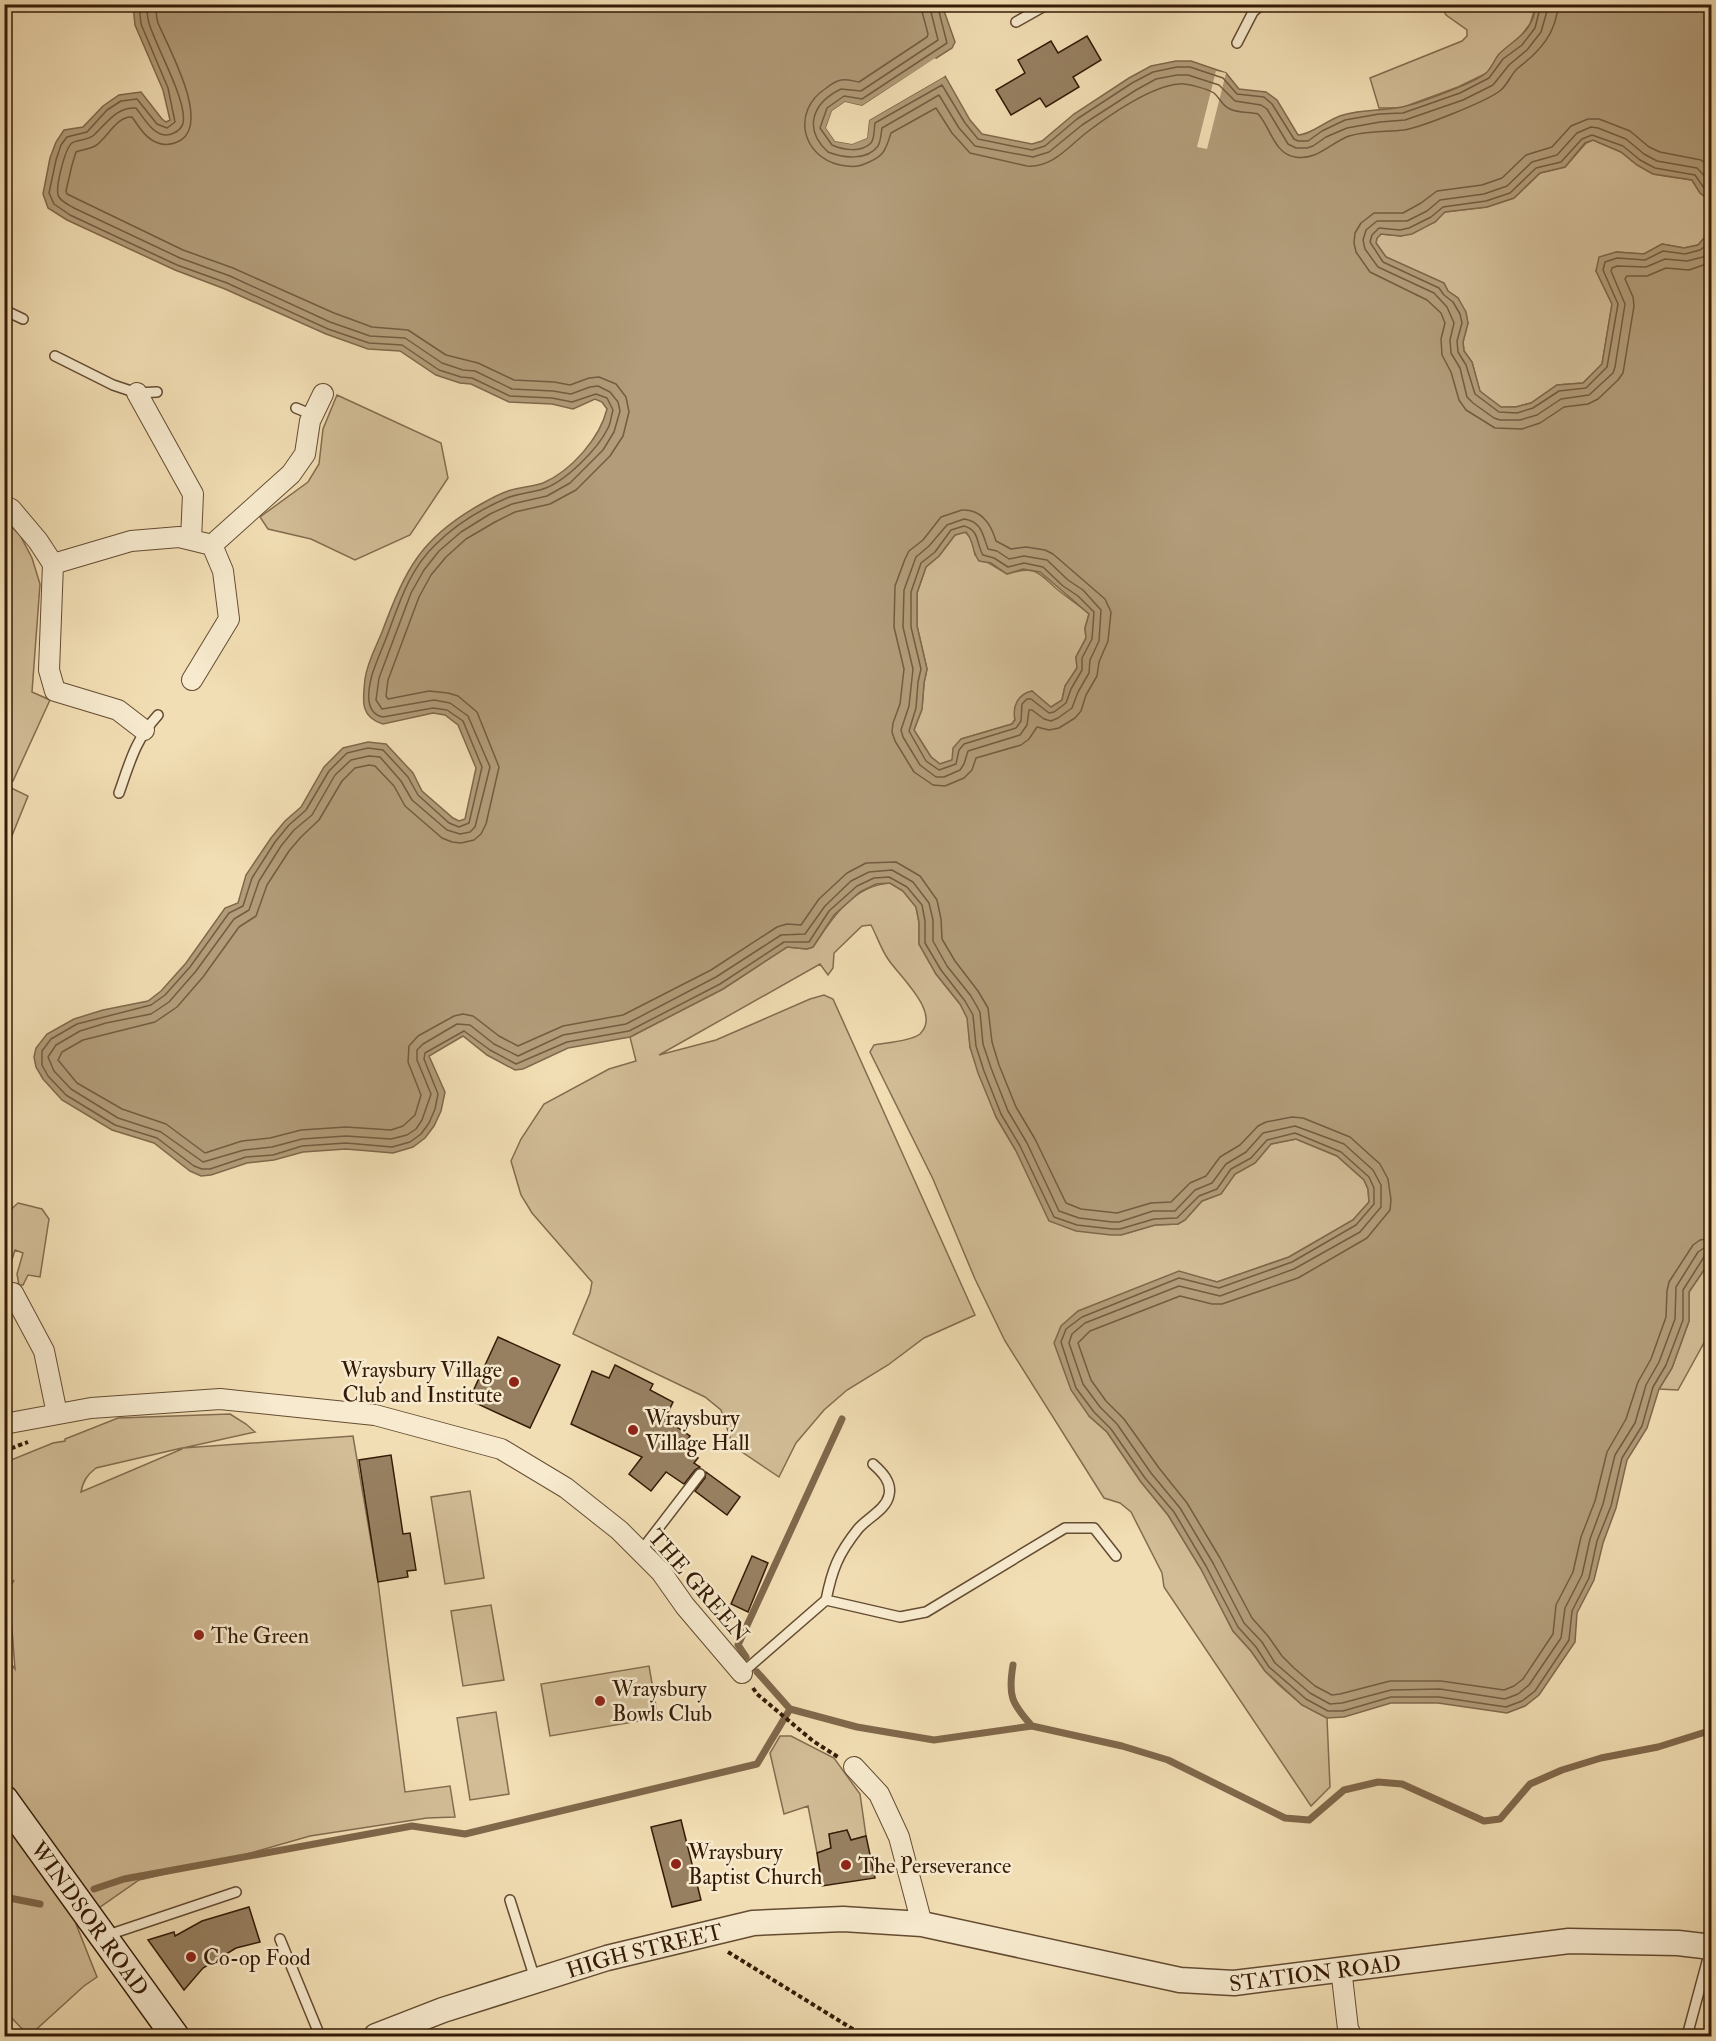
<svg xmlns="http://www.w3.org/2000/svg" width="1716" height="2041" font-family="'IM FELL Double Pica',serif">
	<style>
		.green { fill: #d2bd97; stroke: #846c4f; stroke-width: 1.5; fill-rule: evenodd }
		.water { fill: #b29c79; stroke: #80684b; stroke-width: 1.5; fill-rule: evenodd }
		.pier { fill: #f2deb4 }
		.lines { fill: none; stroke-linecap: round; stroke-linejoin: round }
		.shore { stroke: #745c40; stroke-width: 1.5 }
		.stream { stroke: #80684b; stroke-width: 7 }
		.building { fill: #978061; stroke: #351b07; stroke-width: 1.5 }
		.service-casing { stroke: #644c32; stroke-width: 12 }
		.minor-casing { stroke: #644c32; stroke-width: 22 }
		.tertiary-casing { stroke: #644c32; stroke-width: 27 }
		.secondary-casing { stroke: #351b07; stroke-width: 30 }
		.path { stroke: #351b07; stroke-width: 4; stroke-dasharray: 4.5 3; stroke-linecap: butt }
		.service { stroke: #f7eace; stroke-width: 9 }
		.minor { stroke: #f7eace; stroke-width: 20 }
		.tertiary { stroke: #f7eace; stroke-width: 24 }
		.secondary { stroke: #f7eace; stroke-width: 27 }
		.poi-dot { fill: #8f2418; stroke: #f7eace; stroke-width: 2 }
		.labels { text-anchor: middle; stroke-width: 5; stroke-linejoin: round; paint-order: stroke }
		.poi-label { font-size: 22px; fill: #351b07; stroke: #f7eace; text-anchor: start }
		.street-label { font-size: 22px; fill: #351b07; stroke: #f7eace }
	</style>
	<rect width="100%" height="100%" fill="#f2deb4"/>
	<filter id="stains"><feTurbulence type="fractalNoise" baseFrequency=".00333" numOctaves="4"/><feColorMatrix values="0 0 0 0 .2 0 0 0 0 .09 0 0 0 0 .02 0 0 0 .5 -.17"/></filter>
	<radialGradient id="worn" r=".72"><stop offset=".6" stop-color="#630" stop-opacity="0"/><stop offset="1" stop-color="#630" stop-opacity=".3"/></radialGradient>
	<path class="green" d="M 1441,5 L 1536,5 L 1530,24 L 1517,41 L 1499,55 L 1487,73 L 1458,87 L 1401,108 L 1379,108 L 1370,78 L 1462,41 L 1467,36 L 1467,30 L 1446,15 Z
		M 1593,140 L 1621,152 L 1637,165 L 1653,174 L 1692,180 L 1700,193 L 1711,201 L 1711,234 L 1705,237 L 1698,245 L 1684,248 L 1662,244 L 1644,254 L 1616,252 L 1596,271 L 1612,304 L 1602,364 L 1583,383 L 1557,385 L 1531,403 L 1516,407 L 1501,407 L 1480,392 L 1472,362 L 1464,351 L 1463,342 L 1468,323 L 1458,298 L 1448,291 L 1444,283 L 1386,257 L 1376,243 L 1377,238 L 1381,234 L 1401,236 L 1435,222 L 1444,212 L 1487,207 L 1514,198 L 1540,173 L 1565,167 L 1586,143 Z
		M 337,395 L 441,443 L 448,478 L 410,535 L 355,560 L 311,539 L 268,529 L 260,517 L 308,482 L 319,464 L 323,429 Z
		M 4,519 L 20,535 L 32,558 L 40,584 L 32,692 L 50,700 L 13,781 L 4,777 Z
		M 965,532 L 972,539 L 975,555 L 1007,574 C 1037,565 1037,572 1058,590 C 1069,599 1078,604 1089,614 L 1085,628 L 1086,638 L 1076,657 L 1077,668 L 1065,686 L 1062,700 L 1050,708 L 1032,691 L 1012,724 L 961,739 L 952,760 L 940,764 L 931,757 L 914,730 L 922,709 L 924,683 L 927,669 L 917,626 L 917,593 L 926,567 L 939,556 L 955,535 Z
		M 5,785 L 28,796 L 5,853 Z
		M 890,883 L 903,891 L 916,907 L 919,922 L 919,944 L 936,974 L 960,1004 L 968,1018 L 970,1047 L 996,1117 L 1015,1149 L 1121,1235 L 1155,1225 L 1178,1224 L 1185,1220 L 1202,1201 L 1221,1194 L 1235,1174 L 1255,1163 L 1271,1144 L 1296,1139 L 1337,1156 L 1364,1180 L 1368,1189 L 1369,1202 L 1353,1220 L 1289,1257 L 1217,1282 L 1179,1272 L 1089,1416 L 1107,1432 L 1141,1482 L 1168,1515 L 1201,1569 L 1233,1631 L 1251,1651 L 1265,1671 L 1279,1685 L 1302,1705 L 1327,1718 L 1330,1787 L 1311,1806 L 1164,1587 L 1162,1573 L 1131,1512 L 1120,1503 L 1104,1498 L 1005,1341 L 975,1279 L 933,1179 L 870,1052 L 874,1045 C 885,1043 912,1041 920,1034 C 942,1013 899,976 888,959 C 881,949 877,936 871,925 L 862,926 L 834,953 L 833,968 L 828,975 L 820,964 L 659,1055 L 716,1040 L 810,999 L 824,995 L 833,999 L 975,1315 L 924,1338 L 888,1365 L 847,1390 L 824,1410 L 796,1443 L 779,1477 L 733,1446 L 721,1410 L 705,1397 L 573,1334 L 590,1293 L 592,1282 L 532,1213 L 521,1195 L 511,1161 L 521,1139 L 544,1104 L 609,1069 L 636,1061 L 630,1037 L 723,989 L 787,947 L 807,949 L 813,947 C 832,918 852,886 890,883 Z
		M 18,1203 L 42,1209 L 49,1219 L 40,1277 L 28,1275 L 23,1285 L 19,1285 L 17,1274 L 23,1253 L 15,1250 L 10,1266 L 5,1264 C 4,1244 0,1216 18,1203 Z
		M 1711,1253 L 1711,1330 L 1678,1390 L 1659,1389 L 1672,1368 L 1689,1321 L 1689,1292 L 1708,1264 Z
		M 230,1414 L 246,1424 L 255,1432 L 183,1448 L 353,1436 L 378,1582 L 405,1792 L 450,1786 L 455,1817 L 427,1818 L 310,1836 L 226,1860 L 139,1880 L 76,1924 L 97,1977 L 84,1986 L 29,2036 L 5,2011 L 4,1655 L 15,1669 L 9,1590 L 14,1580 L 5,1593 L 4,1475 L 11,1460 L 53,1443 L 65,1441 L 65,1439 L 118,1418 ZM 182,1448 L 182,1449 L 81,1492 C 83,1481 87,1475 96,1468 Z
		M 470,1491 L 484,1578 L 445,1584 L 431,1497 Z
		M 491,1605 L 504,1680 L 463,1686 L 451,1611 Z
		M 649,1666 L 658,1718 L 550,1736 L 541,1684 Z
		M 496,1712 L 509,1794 L 470,1800 L 457,1718 Z
		M 780,1736 L 791,1736 L 834,1758 L 860,1794 L 866,1836 L 851,1840 L 847,1830 L 829,1834 L 831,1848 L 817,1853 L 808,1806 L 784,1814 L 770,1753 Z"/>
	<path class="water" d="M 133,5 L 942,5 L 955,42 L 952,48 L 862,106 L 845,102 L 832,111 L 826,128 L 835,141 L 852,144 L 867,138 L 869,120 L 945,76 L 970,120 L 982,134 L 1032,144 L 1042,141 L 1074,114 L 1129,78 L 1151,66 L 1176,61 L 1191,61 L 1226,73 L 1239,89 L 1266,92 L 1277,100 L 1298,135 C 1311,135 1328,119 1343,115 C 1362,109 1384,111 1402,107 C 1417,104 1475,83 1486,73 C 1492,68 1494,60 1499,54 C 1517,37 1533,32 1536,5 L 1711,5 L 1711,201 L 1700,193 L 1692,180 L 1653,174 L 1637,165 L 1621,152 L 1593,140 L 1585,143 L 1565,167 L 1540,173 L 1514,198 L 1487,207 L 1445,212 L 1435,222 L 1412,234 L 1401,236 L 1381,234 L 1377,238 L 1376,243 L 1386,257 L 1444,283 L 1448,291 L 1458,298 L 1466,312 L 1468,323 L 1463,342 L 1464,351 L 1472,362 L 1480,391 L 1501,407 L 1516,407 L 1531,403 L 1557,385 L 1583,383 L 1602,364 L 1612,304 L 1596,271 L 1599,257 L 1616,252 L 1644,254 L 1662,244 L 1684,248 L 1698,245 L 1705,237 L 1711,234 L 1711,1253 L 1708,1264 L 1689,1292 L 1689,1321 L 1672,1368 L 1659,1389 L 1647,1428 L 1627,1460 L 1616,1508 L 1603,1543 L 1594,1580 L 1577,1613 L 1575,1642 L 1539,1695 L 1525,1706 L 1507,1713 L 1438,1703 L 1391,1703 L 1344,1717 L 1327,1718 L 1302,1705 L 1265,1671 L 1251,1651 L 1233,1631 L 1201,1569 L 1168,1515 L 1141,1482 L 1107,1432 L 1089,1416 L 1071,1390 L 1054,1343 L 1061,1326 L 1078,1311 L 1179,1271 L 1217,1282 L 1289,1257 L 1353,1220 L 1369,1202 L 1368,1189 L 1364,1180 L 1337,1156 L 1296,1139 L 1271,1144 L 1255,1163 L 1235,1174 L 1221,1194 L 1202,1201 L 1185,1220 L 1178,1224 L 1155,1225 L 1121,1235 L 1111,1235 L 1076,1231 L 1049,1221 L 1015,1149 L 996,1117 L 978,1073 L 970,1047 L 967,1018 L 960,1004 L 936,974 L 919,944 L 919,922 L 916,907 L 903,891 L 890,883 L 876,884 L 860,892 L 834,915 L 813,947 L 807,949 L 787,947 L 723,989 L 630,1037 L 568,1048 L 523,1069 L 515,1070 L 487,1055 L 463,1036 L 429,1056 L 445,1092 L 441,1111 L 434,1126 L 425,1138 L 413,1147 L 393,1153 L 346,1149 L 303,1152 L 274,1160 L 247,1163 L 211,1175 L 201,1176 L 190,1171 L 154,1143 L 112,1130 L 62,1100 L 43,1079 L 36,1067 L 34,1057 L 36,1048 L 47,1034 L 74,1019 L 103,1010 L 148,1001 L 161,991 L 186,963 L 225,908 L 238,903 L 246,875 L 271,838 L 285,821 L 301,807 L 324,767 L 343,748 L 368,742 L 386,744 L 413,773 L 422,791 L 453,818 L 459,821 L 465,819 L 476,768 L 458,725 L 445,715 L 433,713 L 383,724 C 359,717 363,699 365,679 C 367,663 376,647 382,632 C 406,568 421,537 483,503 C 490,499 499,494 508,491 C 519,487 532,487 543,483 C 571,471 600,438 607,409 L 602,402 L 595,399 L 573,409 L 552,404 L 509,402 L 471,384 L 460,383 L 436,375 L 400,351 L 368,349 L 326,334 L 225,289 L 175,270 L 67,220 L 48,208 L 43,194 L 50,158 L 56,142 L 64,130 L 83,127 L 103,106 L 119,95 L 141,92 L 162,119 L 166,122 L 170,120 L 163,90 L 135,25 ZM 966,532 C 975,543 971,550 979,561 L 991,563 L 1007,574 L 1023,569 L 1040,572 L 1089,614 L 1085,628 L 1086,638 L 1076,657 L 1077,668 L 1065,686 L 1062,700 L 1051,707 L 1032,691 C 1018,694 1012,706 1015,720 L 1012,724 L 961,739 L 953,748 L 952,760 L 940,764 L 931,757 L 914,730 L 922,709 L 924,683 L 927,669 L 917,626 L 917,593 L 926,567 L 939,556 L 955,535 Z"/>
	<path class="pier" d="M 935,58 L 937,61 L 864,109 L 846,105 L 834,113 L 829,127 L 837,138 L 852,141 L 864,136 L 867,117 L 944,73 L 945,76 L 869,120 L 867,138 L 852,144 L 835,141 L 826,128 L 832,111 L 845,102 L 862,106 Z
		M 1216,71 L 1226,73 L 1207,149 L 1197,147 Z"/>
	<g class="lines">
		<path class="shore" d="M 139,4 L 141,24 L 168,88 L 175,122 L 167,128 L 157,124 L 137,99 L 121,101 L 107,110 L 87,132 L 67,137 L 61,145 L 56,160 L 49,193 L 54,204 L 70,215 L 177,265 L 227,283 L 328,329 L 369,343 L 402,345 L 439,370 L 461,377 L 472,378 L 510,396 L 552,398 L 572,402 L 596,394 L 607,398 L 613,410 C 611,416 611,423 608,428 C 598,449 565,482 543,489 C 531,493 519,493 507,498 C 481,509 455,525 435,545 C 409,570 399,604 387,636 C 382,649 376,662 372,675 C 368,690 364,713 383,717 L 433,708 L 447,710 L 463,721 L 482,767 L 469,823 L 459,827 L 449,823 L 418,795 L 408,777 L 383,750 L 368,748 L 347,753 L 329,771 L 306,810 L 289,825 L 275,842 L 252,878 L 243,906 L 229,913 L 190,967 L 165,995 L 151,1005 L 77,1024 L 51,1039 L 42,1051 L 42,1065 L 48,1076 L 66,1095 L 115,1125 L 157,1138 L 194,1166 L 202,1169 L 210,1169 L 246,1157 L 273,1155 L 302,1146 L 346,1143 L 392,1147 L 410,1142 L 421,1134 L 429,1123 L 435,1109 L 438,1094 L 424,1059 L 425,1053 L 464,1031 L 490,1050 L 516,1064 L 567,1042 L 629,1031 L 720,984 L 784,942 L 809,942 L 829,911 L 857,886 L 874,878 L 889,877 L 907,887 L 922,905 L 925,921 L 925,943 L 941,970 L 965,1001 L 973,1015 L 976,1046 L 984,1071 L 1001,1114 L 1020,1146 L 1054,1217 L 1077,1225 L 1112,1229 L 1120,1229 L 1154,1219 L 1177,1218 L 1199,1196 L 1217,1189 L 1231,1169 L 1251,1158 L 1267,1140 L 1295,1133 L 1341,1152 L 1369,1177 L 1374,1188 L 1374,1204 L 1356,1225 L 1292,1262 L 1219,1288 L 1179,1278 L 1082,1317 L 1066,1329 L 1061,1342 L 1076,1388 L 1094,1412 L 1111,1429 L 1145,1478 L 1174,1512 L 1206,1566 L 1238,1627 L 1256,1647 L 1269,1667 L 1306,1699 L 1328,1711 L 1343,1711 L 1391,1697 L 1439,1697 L 1506,1707 L 1522,1701 L 1535,1691 L 1569,1640 L 1572,1611 L 1589,1578 L 1597,1541 L 1611,1506 L 1622,1458 L 1642,1426 L 1653,1387 L 1666,1365 L 1683,1320 L 1683,1290 L 1704,1257 L 1712,1254
			M 147,4 C 147,10 147,17 149,23 C 155,45 188,102 183,123 C 182,128 178,131 174,133 C 156,142 145,119 136,108 C 116,107 107,123 94,135 C 87,141 78,139 72,143 C 65,148 54,191 59,197 C 62,202 69,205 74,208 L 180,258 L 230,276 L 330,322 L 370,336 L 405,338 L 442,363 L 463,370 L 475,371 L 512,389 L 553,391 L 571,394 L 590,387 L 598,386 L 610,392 L 618,402 L 620,411 L 614,432 L 603,450 L 570,483 L 547,496 L 512,504 L 490,514 L 461,532 L 439,551 L 424,570 L 411,593 L 379,678 L 376,700 L 382,709 L 434,700 L 450,703 L 468,716 L 490,767 L 475,827 L 470,832 L 460,834 L 447,830 L 412,800 L 401,781 L 380,757 L 369,756 L 351,760 L 335,775 L 312,815 L 294,830 L 281,846 L 259,881 L 249,910 L 234,919 L 196,971 L 169,1002 L 151,1014 L 106,1023 L 80,1031 L 56,1045 L 48,1057 L 54,1071 L 71,1089 L 118,1118 L 161,1132 L 203,1162 L 244,1150 L 272,1147 L 302,1139 L 346,1136 L 391,1139 L 407,1135 L 416,1129 L 422,1120 L 431,1094 L 417,1060 L 417,1050 L 423,1044 L 457,1024 L 470,1025 L 494,1044 L 518,1056 L 563,1035 L 626,1024 L 716,977 L 781,935 L 805,934 L 825,906 L 851,881 L 869,872 L 892,870 L 913,882 L 929,903 L 933,920 L 933,941 L 947,966 L 971,996 L 980,1012 L 983,1044 L 991,1068 L 1008,1111 L 1027,1143 L 1059,1211 L 1079,1218 L 1112,1222 L 1119,1222 L 1153,1211 L 1175,1211 L 1195,1190 L 1212,1183 L 1226,1164 L 1246,1152 L 1263,1133 L 1295,1126 L 1344,1144 L 1373,1170 L 1381,1185 L 1381,1207 L 1360,1232 L 1294,1269 L 1220,1296 L 1179,1286 L 1085,1323 L 1072,1334 L 1069,1343 L 1083,1384 L 1100,1407 L 1117,1424 L 1151,1473 L 1180,1508 L 1213,1563 L 1244,1623 L 1262,1642 L 1275,1663 L 1310,1693 L 1330,1704 L 1342,1703 L 1391,1690 L 1440,1689 L 1505,1699 L 1518,1694 L 1529,1685 L 1561,1638 L 1565,1608 L 1582,1575 L 1590,1539 L 1603,1504 L 1615,1455 L 1635,1423 L 1646,1385 L 1659,1362 L 1675,1319 L 1676,1287 L 1698,1252 L 1704,1248 L 1712,1247
			M 156,4 C 156,11 156,17 158,23 C 168,47 210,121 181,140 C 174,144 166,146 158,143 C 146,139 139,127 132,117 C 116,116 107,139 95,146 C 89,149 82,150 76,152 L 72,165 L 66,191 L 67,194 L 183,250 L 233,268 L 334,313 L 372,327 L 408,330 L 446,355 L 478,363 L 514,380 L 554,382 L 570,385 L 589,378 L 599,377 L 616,384 L 626,397 L 629,412 L 623,436 L 610,456 L 576,490 L 550,504 L 515,512 L 495,522 L 466,539 L 446,557 L 431,575 L 419,597 L 388,680 L 386,696 L 388,699 L 429,691 L 448,693 L 458,696 L 477,712 L 499,767 L 486,824 L 481,834 L 474,840 L 461,843 L 452,842 L 442,838 L 405,806 L 394,786 L 375,766 L 369,765 L 355,768 L 342,781 L 319,820 L 301,837 L 289,851 L 267,885 L 256,916 L 239,927 L 203,977 L 177,1007 L 155,1022 L 83,1040 L 62,1052 L 58,1060 L 77,1083 L 122,1109 L 166,1124 L 205,1153 L 242,1141 L 270,1138 L 301,1130 L 346,1127 L 391,1130 L 403,1126 L 415,1115 L 421,1095 L 408,1062 L 409,1046 L 418,1036 L 454,1016 L 463,1014 L 473,1016 L 499,1036 L 518,1046 L 563,1026 L 623,1015 L 711,970 L 777,927 L 787,924 L 801,925 L 819,899 L 847,873 L 866,863 L 896,862 L 920,876 L 937,900 L 941,919 L 942,939 L 955,961 L 978,991 L 988,1008 L 992,1042 L 999,1065 L 1016,1107 L 1035,1139 L 1066,1203 L 1081,1209 L 1117,1213 L 1151,1203 L 1171,1202 L 1190,1183 L 1206,1176 L 1220,1157 L 1240,1145 L 1258,1126 L 1266,1122 L 1292,1117 L 1303,1118 L 1350,1137 L 1380,1164 L 1388,1179 L 1391,1200 L 1390,1210 L 1367,1238 L 1298,1278 L 1222,1304 L 1212,1304 L 1180,1296 L 1090,1331 L 1078,1343 L 1091,1380 L 1106,1401 L 1124,1419 L 1159,1468 L 1187,1503 L 1220,1558 L 1252,1618 L 1268,1636 L 1282,1656 L 1294,1668 L 1315,1686 L 1332,1695 L 1340,1694 L 1390,1681 L 1441,1681 L 1504,1690 L 1514,1686 L 1523,1679 L 1553,1634 L 1556,1605 L 1573,1572 L 1581,1537 L 1595,1501 L 1607,1452 L 1626,1419 L 1638,1382 L 1651,1359 L 1666,1317 L 1667,1291 L 1669,1282 L 1693,1245 L 1700,1240 L 1712,1238
			M 920,4 L 928,34 L 927,37 L 859,82 C 853,81 847,79 841,80 C 835,81 830,85 825,89 C 792,111 801,156 840,165 C 848,166 854,168 862,165 C 883,157 885,153 891,133 L 936,108 L 952,133 L 970,153 L 1027,166 C 1052,168 1068,147 1086,133 C 1108,116 1151,86 1179,84 C 1186,83 1208,89 1214,93 C 1220,98 1222,106 1230,109 C 1238,113 1249,112 1258,114 C 1270,126 1274,154 1295,157 C 1317,161 1330,143 1349,136 C 1367,131 1386,132 1404,130 C 1422,127 1488,101 1501,90 C 1508,84 1511,74 1518,68 C 1539,52 1557,33 1558,4
			M 929,4 L 938,40 L 861,91 L 841,89 C 812,103 803,129 828,152 C 843,158 867,161 878,146 C 881,141 881,133 882,128 L 939,95 L 959,128 L 975,146 L 1033,157 L 1049,152 L 1082,125 L 1136,90 L 1156,79 L 1177,75 L 1188,75 L 1219,85 L 1235,101 L 1261,105 L 1267,109 L 1288,144 L 1296,148 L 1307,148 L 1313,146 L 1326,137 L 1347,128 L 1380,122 L 1405,120 L 1463,100 L 1493,85 L 1509,65 L 1527,50 L 1541,32 L 1549,4
			M 937,4 L 947,43 L 862,99 L 844,96 L 827,108 L 820,128 L 832,145 C 843,150 861,153 871,143 C 875,138 874,128 875,123 L 942,85 L 965,123 L 978,139 L 1032,150 L 1045,146 L 1077,119 L 1132,83 L 1153,72 L 1177,67 L 1190,67 L 1223,78 L 1237,94 L 1264,97 L 1272,104 L 1294,139 L 1298,141 L 1308,141 L 1322,131 L 1345,120 L 1379,114 L 1403,113 L 1460,93 L 1489,78 L 1503,59 L 1522,45 L 1535,28 L 1541,4
			M 1712,169 L 1701,160 L 1660,152 L 1649,147 L 1630,131 L 1599,119 L 1588,119 L 1571,126 L 1552,147 L 1526,155 L 1502,178 L 1482,185 L 1437,191 L 1421,203 L 1403,213 L 1374,213 L 1361,223 L 1355,233 L 1354,243 L 1356,252 L 1370,272 L 1427,300 L 1441,313 L 1445,323 L 1441,339 L 1442,355 L 1451,372 L 1459,400 L 1466,410 L 1495,428 L 1522,429 L 1540,423 L 1564,407 L 1588,404 L 1598,399 L 1618,380 L 1623,373 L 1634,306 L 1633,297 L 1625,279 L 1627,276 L 1647,276 L 1666,268 L 1689,270 L 1712,262
			M 1712,184 L 1697,168 L 1657,161 L 1644,154 L 1626,139 L 1598,128 L 1591,127 L 1577,133 L 1557,155 L 1532,162 L 1507,186 L 1484,194 L 1440,200 L 1427,211 L 1407,221 L 1377,221 L 1366,230 L 1363,240 L 1365,249 L 1378,267 L 1434,293 L 1447,307 L 1454,323 L 1450,340 L 1451,353 L 1460,368 L 1467,397 L 1473,403 L 1494,418 L 1500,420 L 1520,420 L 1537,415 L 1561,399 L 1589,395 L 1613,373 L 1615,367 L 1625,304 L 1611,271 L 1612,268 L 1617,266 L 1646,267 L 1665,259 L 1687,261 L 1703,257 L 1712,250
			M 1712,193 L 1704,188 L 1695,175 L 1655,168 L 1640,160 L 1623,146 L 1592,135 L 1582,139 L 1561,162 L 1536,168 L 1510,193 L 1486,201 L 1443,207 L 1431,217 L 1409,228 L 1400,230 L 1379,228 L 1372,235 L 1370,242 L 1383,262 L 1439,288 L 1444,295 L 1453,302 L 1460,314 L 1462,323 L 1457,341 L 1458,352 L 1466,365 L 1475,394 L 1499,412 L 1517,413 L 1533,408 L 1559,391 L 1586,388 L 1607,367 L 1618,304 L 1603,270 L 1605,262 L 1617,258 L 1645,260 L 1663,251 L 1685,254 L 1700,250 L 1712,241
			M 962,510 C 981,509 991,524 996,541 L 1011,549 L 1026,547 L 1045,550 L 1053,554 L 1105,599 L 1111,612 L 1108,641 L 1099,662 L 1097,676 L 1086,695 L 1081,711 L 1075,718 L 1059,728 L 1049,730 L 1037,727 L 1029,739 L 1021,745 L 976,758 L 972,770 L 964,778 L 945,786 L 933,785 L 914,772 L 895,741 L 892,732 L 893,723 L 900,704 L 904,669 L 894,627 L 895,586 L 905,559 L 909,551 L 923,540 L 941,517 Z
			M 964,519 C 982,521 983,536 988,549 L 997,551 L 1009,559 L 1024,556 L 1047,560 L 1068,580 L 1083,590 L 1101,610 L 1099,641 L 1090,660 L 1089,673 L 1078,692 L 1072,708 L 1058,718 L 1051,721 L 1044,719 L 1032,710 L 1029,710 L 1027,725 L 1020,735 L 968,751 L 964,764 L 960,770 L 944,777 L 936,777 L 920,765 L 903,737 L 901,730 L 909,706 L 913,669 L 903,627 L 904,590 L 916,557 L 929,546 L 947,525 Z
			M 964,526 C 980,530 976,544 983,555 L 994,558 L 1008,567 L 1024,563 L 1043,567 L 1063,586 L 1078,596 L 1094,612 L 1092,639 L 1082,658 L 1082,670 L 1071,689 L 1066,703 L 1054,712 L 1049,713 L 1031,699 L 1027,699 L 1022,704 L 1021,721 L 1016,728 L 964,744 L 959,750 L 956,764 L 939,770 L 926,761 L 909,731 L 916,708 L 918,682 L 921,669 L 911,627 L 911,592 L 921,563 L 935,552 L 951,530 Z"/>
		<path class="stream" d="M 746,1657 L 738,1645 L 842,1419
			M 1013,1665 C 1008,1695 1011,1703 1032,1726
			M 757,1672 L 790,1709 L 857,1727 L 934,1740 L 1032,1726 L 1122,1746 L 1168,1760 L 1285,1818 L 1309,1820 L 1344,1790 L 1378,1782 L 1402,1784 L 1484,1821 L 1500,1819 L 1530,1784 L 1562,1770 L 1601,1758 L 1658,1747 L 1712,1730
			M 94,1889 L 124,1879 L 412,1826 L 465,1834 L 757,1764 L 790,1709
			M 4,1897 L 40,1904"/>
	</g>
	<path class="building" d="M 1087,36 L 1101,60 L 1073,77 L 1079,87 L 1046,107 L 1040,98 L 1011,115 L 996,90 L 1025,73 L 1018,60 L 1051,41 L 1058,53 Z
		M 498,1337 L 560,1365 L 530,1428 L 469,1400 Z
		M 615,1365 L 653,1384 L 650,1390 L 673,1402 L 665,1419 L 690,1436 L 682,1448 L 698,1458 L 694,1463 L 700,1467 L 695,1470 L 684,1484 L 666,1472 L 651,1491 L 629,1474 L 642,1457 L 571,1424 L 592,1371 L 609,1378 Z
		M 391,1455 L 403,1534 L 410,1533 L 416,1570 L 407,1571 L 408,1577 L 378,1582 L 359,1460 Z
		M 706,1472 L 740,1497 L 727,1515 L 695,1491 L 705,1478 Z
		M 752,1556 L 768,1563 L 748,1612 L 731,1604 Z
		M 681,1820 L 701,1900 L 672,1907 L 651,1827 Z
		M 847,1830 L 851,1840 L 866,1836 L 875,1878 L 822,1886 L 817,1853 L 831,1848 L 829,1834 Z
		M 249,1907 L 260,1942 L 236,1948 L 203,1968 L 184,1990 L 148,1940 L 174,1932 L 175,1936 L 202,1921 Z"/>
	<g class="lines">
		<defs>
			<path id="service" d="M 1016,22 L 1048,4
				M 1237,43 L 1253,12 L 1262,4
				M 4,310 L 23,319
				M 55,356 L 113,385 L 137,393 L 157,392
				M 296,408 L 313,415
				M 119,793 C 130,762 135,740 158,715
				M 640,1552 L 700,1474
				M 826,1600 C 832,1570 838,1554 858,1529 C 867,1518 886,1510 889,1495 C 892,1482 882,1472 873,1464
				M 742,1673 L 826,1600 L 900,1617 L 926,1612 L 1065,1528 L 1094,1528 L 1116,1556
				M 510,1900 L 535,1979
				M 105,1936 L 236,1892
				M 280,1939 L 320,2036
				M 1687,2036 L 1711,1947"/>
			<path id="minor" d="M 137,393 L 193,494 L 191,540
				M 4,506 L 11,509 L 38,541 L 53,564 L 49,670 L 55,691 L 118,710 L 144,730
				M 53,564 L 131,541 L 179,537 L 212,545 L 291,474 L 305,454 L 310,421 L 323,394
				M 192,680 L 229,619 L 223,571 L 212,545
				M 13,1293 L 44,1351 L 57,1414
				M 4,1424 L 91,1408 L 220,1399 L 375,1415 L 501,1449 L 566,1488 L 619,1530 L 661,1572 L 685,1606 L 742,1673
				M 854,1767 L 879,1794 L 899,1837 L 922,1924
				M 1341,1968 L 1348,2029 L 1352,2036"/>
			<g id="tertiary">
				<path id="s1" d="M 376,2036 L 443,2010 L 607,1958 L 753,1923 L 843,1919 L 922,1924 L 1180,1980 L 1234,1983 L 1569,1941 L 1678,1943 L 1712,1947"/>
			</g>
			<g id="secondary">
				<path id="s2" d="M 4,1799 L 175,2036"/>
			</g>
		</defs>
		<use href="#service" class="service-casing"/>
		<use href="#minor" class="minor-casing"/>
		<use href="#tertiary" class="tertiary-casing"/>
		<use href="#secondary" class="secondary-casing"/>
		<path class="path" d="M 4,1451 L 28,1442
			M 753,1688 L 757,1694 L 813,1741 L 838,1757
			M 728,1952 L 864,2036"/>
		<use href="#service" class="service"/>
		<use href="#minor" class="minor"/>
		<use href="#tertiary" class="tertiary"/>
		<use href="#secondary" class="secondary"/>
	</g>
	<g class="poi-dot">
		<circle cx="514" cy="1382" r="6"/>
		<circle cx="633" cy="1430" r="6"/>
		<circle cx="199" cy="1635" r="6"/>
		<circle cx="600" cy="1701" r="6"/>
		<circle cx="676" cy="1864" r="6"/>
		<circle cx="846" cy="1865" r="6"/>
		<circle cx="191" cy="1957" r="6"/>
	</g>
	<g class="labels">
		<g class="poi-label">
			<text x="502" y="1377" text-anchor="end">Wraysbury Village<tspan x="502" dy="25">Club and Institute</tspan></text>
			<text x="645" y="1425">Wraysbury<tspan x="645" dy="25">Village Hall</tspan></text>
			<text x="211" y="1643">The Green</text>
			<text x="612" y="1696">Wraysbury<tspan x="612" dy="25">Bowls Club</tspan></text>
			<text x="688" y="1859">Wraysbury<tspan x="688" dy="25">Baptist Church</tspan></text>
			<text x="858" y="1873">The Perseverance</text>
			<text x="203" y="1965">Co-op Food</text>
		</g>
		<g class="street-label">
			<text transform="translate(699 1585) rotate(49)" y="8">THE GREEN</text>
			<text dy="8" stroke="none"><textPath href="#s2" startOffset="147">WINDSOR ROAD</textPath></text>
			<text dy="8" stroke="none"><textPath href="#s1" startOffset="282">HIGH STREET</textPath></text>
			<text dy="8" stroke="none"><textPath href="#s1" startOffset="963">STATION ROAD</textPath></text>
		</g>
	</g>
	<rect width="1716" height="2041" fill="none" stroke="#f2deb4" stroke-width="24"/>
	<rect x="6" y="6" width="1704" height="2029" fill="none" stroke="#351b07" stroke-width="3"/>
	<rect x="12" y="12" width="1692" height="2017" fill="none" stroke="#351b07" stroke-width="1.5"/>
	<rect width="100%" height="100%" filter="url(#stains)"/>
	<rect width="100%" height="100%" fill="url(#worn)"/>
</svg>
